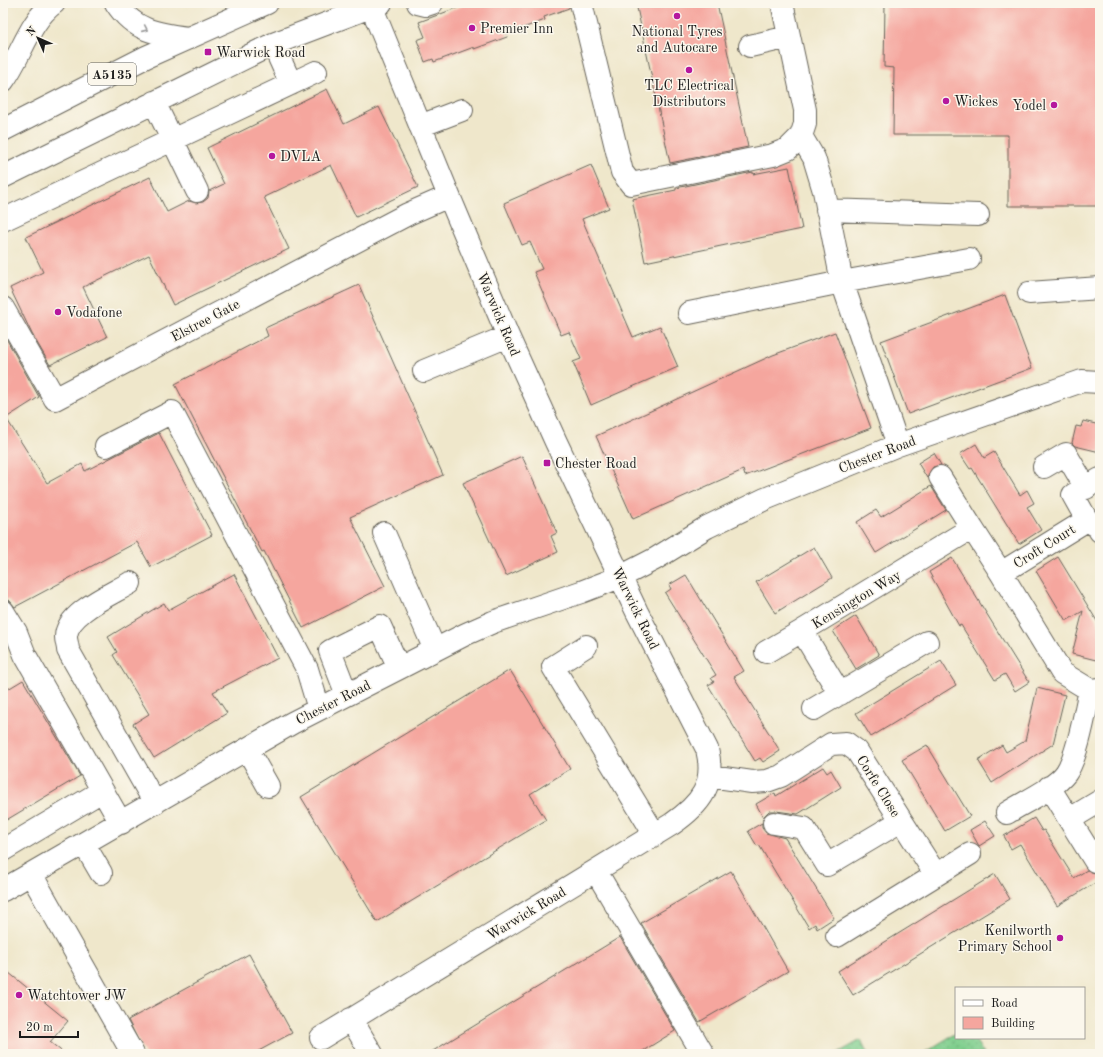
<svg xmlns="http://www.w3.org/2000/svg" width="1103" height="1057" font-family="'Old Standard TT',serif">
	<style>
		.green { fill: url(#green-dots); stroke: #4e7655 }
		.building { fill: #f5a69e }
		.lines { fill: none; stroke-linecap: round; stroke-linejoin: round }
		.minor-casing { stroke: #666359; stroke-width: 24 }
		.major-casing { stroke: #666359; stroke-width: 24 }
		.minor { stroke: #fff; stroke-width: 22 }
		.major { stroke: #fff; stroke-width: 22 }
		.oneway { stroke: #999 }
		.poi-dot { fill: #b5179e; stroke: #fbf7ec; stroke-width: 1.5 }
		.labels { text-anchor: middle; stroke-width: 3; stroke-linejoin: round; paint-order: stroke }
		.shield { fill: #fbf7ec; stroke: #5f5e5a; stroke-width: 1 }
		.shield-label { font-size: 13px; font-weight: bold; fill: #1c1c1c }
		.poi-label { font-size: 14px; fill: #1c1c1c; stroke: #fbf7ec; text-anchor: start }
		.street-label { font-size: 14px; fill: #1c1c1c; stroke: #fbf7ec }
	</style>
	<defs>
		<pattern id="green-dots" width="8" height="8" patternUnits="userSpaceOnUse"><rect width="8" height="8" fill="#80cf8e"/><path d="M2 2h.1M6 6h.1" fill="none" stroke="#6eb17a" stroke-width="1.8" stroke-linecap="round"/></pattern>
	</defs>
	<rect width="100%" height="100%" fill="#fbf7ec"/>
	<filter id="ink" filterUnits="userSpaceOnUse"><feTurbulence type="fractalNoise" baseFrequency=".025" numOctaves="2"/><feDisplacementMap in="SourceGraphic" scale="8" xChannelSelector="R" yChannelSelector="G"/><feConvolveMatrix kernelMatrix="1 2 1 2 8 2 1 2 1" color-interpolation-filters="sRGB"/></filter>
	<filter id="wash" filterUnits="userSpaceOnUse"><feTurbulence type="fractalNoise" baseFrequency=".012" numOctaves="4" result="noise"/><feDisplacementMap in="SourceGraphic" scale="16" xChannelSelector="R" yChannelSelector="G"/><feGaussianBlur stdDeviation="0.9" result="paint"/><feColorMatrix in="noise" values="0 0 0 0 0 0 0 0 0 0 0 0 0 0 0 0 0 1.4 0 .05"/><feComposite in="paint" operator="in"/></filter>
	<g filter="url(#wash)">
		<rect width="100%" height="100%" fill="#efe7cb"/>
		<path class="green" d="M 956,1033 L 956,1038 L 974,1038 L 984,1054 L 922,1054 Z
			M 861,1040 L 868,1054 L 836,1054 Z"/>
		<g id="blocks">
			<path class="building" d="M 470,3 L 569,3 L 569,8 L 544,17 L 545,20 L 506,34 L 507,37 L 474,49 L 474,47 L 434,62 L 433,59 L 425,62 L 417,40 L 425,37 L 419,22 Z
				M 636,3 L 717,3 L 748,147 L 670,163 Z
				M 885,3 L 1100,3 L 1100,206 L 1008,206 L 1008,135 L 893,135 L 894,68 L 884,67 Z
				M 327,89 L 344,124 L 379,107 L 418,187 L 356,217 L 331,165 L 264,197 L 289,249 L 173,305 L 149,255 L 83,287 L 107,337 L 50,365 L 32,334 L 10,288 L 43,272 L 26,237 L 150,177 L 167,212 L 189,201 L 196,203 L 203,202 L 208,198 L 209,191 L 224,184 L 207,148 Z
				M 591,165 L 609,208 L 582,219 L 633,337 L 660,326 L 678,367 L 591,405 L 573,362 L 581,359 L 569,332 L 561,335 L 534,272 L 542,269 L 530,242 L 522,245 L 504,203 Z
				M 789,167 L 802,229 L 645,262 L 632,199 L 676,190 L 676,188 L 753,172 L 753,174 Z
				M 359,285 L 443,475 L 350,517 L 385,586 L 303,628 L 264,551 L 262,552 L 175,384 L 268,336 L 265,328 Z
				M 1005,295 L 1032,368 L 908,414 L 881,341 Z
				M 835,332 L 871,428 L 745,476 L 743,470 L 633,519 L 596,436 L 773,355 Z
				M 3,333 L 39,397 L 6,418 L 47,483 L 82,464 L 85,471 L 159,433 L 212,535 L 151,567 L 137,542 L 15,607 L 9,600 L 3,599 Z
				M 1083,421 L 1100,425 L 1100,452 L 1075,446 L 1072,443 L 1076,426 L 1081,427 Z
				M 976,444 L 984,458 L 994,452 L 1020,495 L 1027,490 L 1034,503 L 1027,507 L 1041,530 L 1019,544 L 972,468 L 970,469 L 960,454 Z
				M 934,453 L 941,465 L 933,467 L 927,478 L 918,463 Z
				M 522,456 L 557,533 L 551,536 L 558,552 L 506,576 L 463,483 Z
				M 931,486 L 946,510 L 876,553 L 857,522 L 876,510 L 881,517 Z
				M 814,547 L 832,578 L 775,613 L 756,582 Z
				M 1058,557 L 1100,626 L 1100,661 L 1072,654 L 1083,611 L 1066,621 L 1036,571 Z
				M 952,558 L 1029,682 L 1015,691 L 1005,674 L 995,680 L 961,625 L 959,626 L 929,572 Z
				M 234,574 L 278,658 L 213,692 L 227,713 L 154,758 L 133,724 L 149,714 L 113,655 L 117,652 L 108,637 L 164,603 L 168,610 Z
				M 686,575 L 744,671 L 734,677 L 780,751 L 763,762 L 760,758 L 755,761 L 708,685 L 714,682 L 711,678 L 716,675 L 665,593 L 671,589 L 669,585 Z
				M 856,616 L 879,655 L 856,669 L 833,631 Z
				M 941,661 L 956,685 L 871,737 L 856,713 Z
				M 510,670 L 570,769 L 530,794 L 546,820 L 377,922 L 301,797 Z
				M 23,680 L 80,776 L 3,822 L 3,692 Z
				M 1037,688 L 1065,695 L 1053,744 L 992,783 L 978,760 L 1002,745 L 1006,752 L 1025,741 Z
				M 927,745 L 970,816 L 945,831 L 902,760 Z
				M 823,767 L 827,773 L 831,770 L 841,787 L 798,814 L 776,811 L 769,811 L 763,817 L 756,804 L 775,793 L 776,796 Z
				M 1034,818 L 1042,831 L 1044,830 L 1074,878 L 1087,870 L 1095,873 L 1100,872 L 1100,880 L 1057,906 L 1020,844 L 1011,849 L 1004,836 Z
				M 985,821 L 995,836 L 979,846 L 970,830 Z
				M 762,823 L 762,828 L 766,833 L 785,838 L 834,918 L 817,929 L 815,924 L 809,928 L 759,845 L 757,846 L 748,831 Z
				M 731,871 L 788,971 L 699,1022 L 641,923 Z
				M 995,874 L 1010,899 L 853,995 L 838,971 Z
				M 620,937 L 675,1031 L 638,1054 L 428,1054 Z
				M 249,954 L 292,1033 L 253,1054 L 145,1054 L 128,1020 Z
				M 3,968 L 68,1021 L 50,1042 L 65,1054 L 3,1054 Z"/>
		</g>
	</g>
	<g filter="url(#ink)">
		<use href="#blocks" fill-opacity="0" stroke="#666359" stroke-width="1"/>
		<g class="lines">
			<defs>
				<path id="minor" d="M 116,3 C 134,31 157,34 188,38
					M 418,3 L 426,5 L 432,3
					M 581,3 L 622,172 L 631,184 L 773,155 L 788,149 L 801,136
					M 273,44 L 291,84
					M 750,46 L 789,37
					M 3,81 C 21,57 29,21 54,3
					M 154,102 L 197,191
					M 420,126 L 462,110
					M 3,177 L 273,44 L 381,3
					M 827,210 L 978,215
					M 3,220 L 316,72
					M 1029,293 L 1100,288
					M 3,308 L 55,399 L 408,214 L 449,196
					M 689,313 L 842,282 L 824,191 L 814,158 L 801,136 L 805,124 L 805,110 L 782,3
					M 424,371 L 508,336
					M 898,445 L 842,282 L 969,259
					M 106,446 L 172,412 L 307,669 L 319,709
					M 1044,467 L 1066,454 L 1086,488
					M 940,477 L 972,528
					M 1100,479 L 1073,495 L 1087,520 L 1097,526 L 1100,531
					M 384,533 L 435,650
					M 1001,573 L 1087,520
					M 130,583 C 112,594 66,613 66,637 C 66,641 68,646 68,650 L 155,803
					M 3,611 L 16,632 L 25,655 L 121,823
					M 586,646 L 553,667 L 655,835
					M 766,652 L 802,631
					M 840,694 L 802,631 L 972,528 L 1001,573 L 1062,673 L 1090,690 L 1100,689
					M 347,695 L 330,651 L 380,626 L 399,668
					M 814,709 L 927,642
					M 247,749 L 268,786
					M 710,776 L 752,782 L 767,781 L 781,776 L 831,744 L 846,743 L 857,751 L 936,875
					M 1049,787 L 1095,861
					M 1007,813 C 1024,802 1054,789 1066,773 C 1078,755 1085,712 1090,690
					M 1070,819 L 1100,801
					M 774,823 L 804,828 L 827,865 L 901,821
					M 84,844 L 101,873
					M 3,850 L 102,791
					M 596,871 L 703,1054
					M 31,874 L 133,1054
					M 3,890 L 292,723 L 466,634 L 493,622 L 581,592 L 620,577 L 655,559 L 707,527 L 765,499 L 898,445 L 1082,381 L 1100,382
					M 837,936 L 970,854
					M 351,1019 L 372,1054
					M 321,1038 L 672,824 C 701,804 716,785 707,749 L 637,612 L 556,442 L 508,336 L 449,196 L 370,3"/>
				<path id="major" d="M 3,130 L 146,57 L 267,3"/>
			</defs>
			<use href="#minor" class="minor-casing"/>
			<use href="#major" class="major-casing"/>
			<use href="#minor" class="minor"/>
			<use href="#major" class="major"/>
		</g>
		<defs><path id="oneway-chevron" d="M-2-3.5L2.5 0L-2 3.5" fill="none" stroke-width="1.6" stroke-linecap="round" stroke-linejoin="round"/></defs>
		<use class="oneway" href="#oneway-chevron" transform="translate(145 29) rotate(24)"/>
	</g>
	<g class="poi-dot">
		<circle cx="677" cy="16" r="4"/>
		<circle cx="472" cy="28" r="4"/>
		<rect x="204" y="48" width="8" height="8" rx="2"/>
		<circle cx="689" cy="70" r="4"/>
		<circle cx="946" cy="101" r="4"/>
		<circle cx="1054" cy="105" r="4"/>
		<circle cx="272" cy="156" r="4"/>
		<circle cx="58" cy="312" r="4"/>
		<rect x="543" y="459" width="8" height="8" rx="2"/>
		<circle cx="1060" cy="938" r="4"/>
		<circle cx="19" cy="995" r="4"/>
	</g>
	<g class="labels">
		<rect class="shield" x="88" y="63" width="48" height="22" rx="3"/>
		<g class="shield-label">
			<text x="112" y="79">A5135</text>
		</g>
		<g class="poi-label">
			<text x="480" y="33">Premier Inn</text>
			<text x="677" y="36" text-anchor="middle">National Tyres<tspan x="677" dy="16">and Autocare</tspan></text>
			<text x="216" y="57">Warwick Road</text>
			<text x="689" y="90" text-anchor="middle">TLC Electrical<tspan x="689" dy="16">Distributors</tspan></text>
			<text x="954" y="106">Wickes</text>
			<text x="1046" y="110" text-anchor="end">Yodel</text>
			<text x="280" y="161">DVLA</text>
			<text x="66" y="317">Vodafone</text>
			<text x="555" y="468">Chester Road</text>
			<text x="1052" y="935" text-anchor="end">Kenilworth<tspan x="1052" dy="16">Primary School</tspan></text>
			<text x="27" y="1000">Watchtower JW</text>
		</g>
		<g class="street-label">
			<text transform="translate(499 314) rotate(67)" y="5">Warwick Road</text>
			<text transform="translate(205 320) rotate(-28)" y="5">Elstree Gate</text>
			<text transform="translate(877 454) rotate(-21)" y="5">Chester Road</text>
			<text transform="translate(1044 546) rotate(-32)" y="5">Croft Court</text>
			<text transform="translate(856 599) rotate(-31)" y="5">Kensington Way</text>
			<text transform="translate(636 608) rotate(64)" y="5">Warwick Road</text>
			<text transform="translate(333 702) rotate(-27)" y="5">Chester Road</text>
			<text transform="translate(879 786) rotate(58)" y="5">Corfe Close</text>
			<text transform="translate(526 913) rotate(-31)" y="5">Warwick Road</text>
		</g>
	</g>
	<rect width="1103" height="1057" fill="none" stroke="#fbf7ec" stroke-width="16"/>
	<rect x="955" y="987" width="130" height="52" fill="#fbf7ec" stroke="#a29f99"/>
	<rect x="963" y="1000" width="20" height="6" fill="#ffffff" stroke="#a29f99"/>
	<text x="991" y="1007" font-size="12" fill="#1c1c1c">Road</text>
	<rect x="963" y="1017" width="20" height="12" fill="#f5a69e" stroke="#a29f99"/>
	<text x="991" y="1027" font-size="12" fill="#1c1c1c">Building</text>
	<g transform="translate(38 38) rotate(315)" stroke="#fbf7ec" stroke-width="3" paint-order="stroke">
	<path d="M0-3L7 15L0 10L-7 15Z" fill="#1c1c1c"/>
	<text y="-6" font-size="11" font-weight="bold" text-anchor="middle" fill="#1c1c1c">N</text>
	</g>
	<path d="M20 1031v6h58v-6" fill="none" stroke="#1c1c1c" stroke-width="2"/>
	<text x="26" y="1031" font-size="12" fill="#1c1c1c" stroke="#fbf7ec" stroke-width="3" paint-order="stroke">20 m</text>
</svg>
